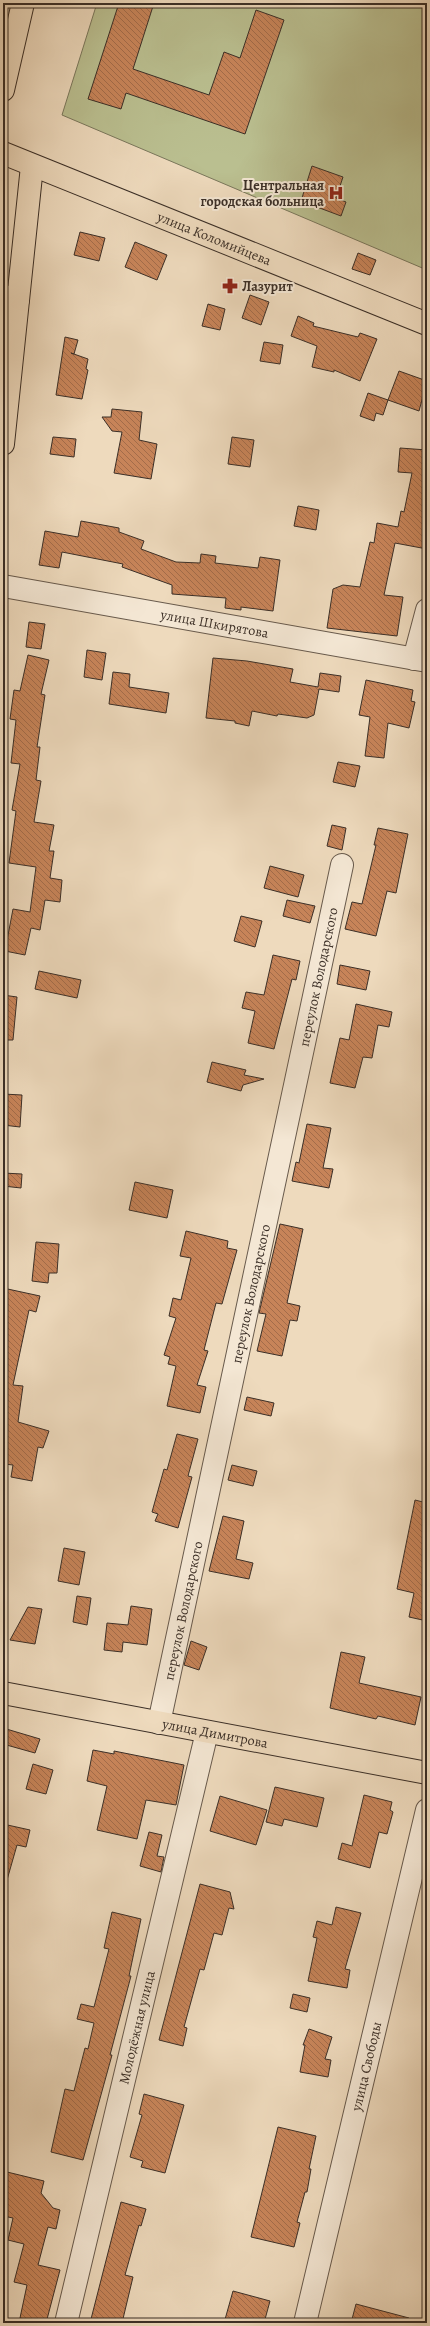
<svg xmlns="http://www.w3.org/2000/svg" width="430" height="2326" font-family="Alegreya,serif">
	<style>
		.green { fill: #babf90; stroke: #7a775c }
		.building { fill: url(#building-back-hatch); stroke: #3b2f27 }
		.lines { fill: none; stroke-linecap: round; stroke-linejoin: round }
		.minor-casing { stroke: #685a4c; stroke-width: 24 }
		.major-casing { stroke: #3b2f27; stroke-width: 24 }
		.minor { stroke: #f4e7d4; stroke-width: 22 }
		.major { stroke: #eedabd; stroke-width: 22 }
		.labels { text-anchor: middle; stroke-width: 4; stroke-linejoin: round; paint-order: stroke }
		.poi-label { font-size: 14px; font-weight: bold; fill: #3b2f27; stroke: #f4e7d4; text-anchor: end }
		.street-label { font-size: 14px; fill: #3b2f27; stroke: #f4e7d4 }
	</style>
	<defs>
		<pattern id="building-back-hatch" width="6" height="6" patternUnits="userSpaceOnUse"><rect width="6" height="6" fill="#c78459"/><path d="M-1 5l2 2M0 0l6 6M5-1l2 2" fill="none" stroke="#a36c4a"/></pattern>
	</defs>
	<rect width="100%" height="100%" fill="#eedabd"/>
	<filter id="stains"><feTurbulence type="fractalNoise" baseFrequency=".005" numOctaves="4"/><feColorMatrix values="0 0 0 0 .2 0 0 0 0 .09 0 0 0 0 .02 0 0 0 .5 -.17"/></filter>
	<radialGradient id="worn" r=".72"><stop offset=".6" stop-color="#630" stop-opacity="0"/><stop offset="1" stop-color="#630" stop-opacity=".3"/></radialGradient>
	<path class="green" d="M 97,3 L 427,3 L 427,270 L 62,115 Z"/>
	<path class="building" d="M 119,3 L 154,3 L 133,69 L 209,95 L 224,52 L 240,58 L 256,10 L 284,20 L 245,134 L 126,93 L 121,109 L 88,99 Z
		M 312,166 L 343,177 L 336,198 L 346,202 L 341,216 L 301,201 Z
		M 80,232 L 105,238 L 99,261 L 74,255 Z
		M 135,242 L 167,255 L 157,280 L 125,267 Z
		M 358,253 L 376,260 L 370,275 L 352,269 Z
		M 250,295 L 269,302 L 261,325 L 242,318 Z
		M 208,304 L 225,309 L 220,330 L 202,326 Z
		M 298,316 L 314,323 L 313,326 L 358,337 L 360,333 L 377,339 L 360,381 L 334,370 L 334,372 L 312,367 L 317,346 L 291,336 Z
		M 65,337 L 78,340 L 74,354 L 71,353 L 88,359 L 86,369 L 88,370 L 82,399 L 56,395 Z
		M 264,342 L 283,345 L 280,364 L 260,361 Z
		M 399,371 L 427,381 L 419,411 L 388,400 Z
		M 368,393 L 388,400 L 383,415 L 376,413 L 374,421 L 360,416 Z
		M 112,409 L 142,412 L 139,440 L 157,444 L 151,479 L 114,473 L 122,432 L 112,431 L 102,417 L 111,417 Z
		M 53,437 L 76,439 L 74,457 L 50,454 Z
		M 232,437 L 254,440 L 250,467 L 228,464 Z
		M 400,448 L 427,450 L 427,549 L 395,543 L 384,595 L 403,597 L 397,636 L 327,628 L 333,589 L 343,585 L 360,587 L 370,542 L 374,543 L 377,523 L 398,527 L 401,511 L 404,512 L 412,473 L 398,472 Z
		M 298,506 L 319,510 L 316,530 L 294,526 Z
		M 81,521 L 119,528 L 119,532 L 144,541 L 141,549 L 176,562 L 200,563 L 201,554 L 216,556 L 215,563 L 258,568 L 260,557 L 280,560 L 273,611 L 241,607 L 241,610 L 225,608 L 226,598 L 172,594 L 172,585 L 122,567 L 123,564 L 62,552 L 59,568 L 39,565 L 45,531 L 78,537 Z
		M 29,622 L 45,624 L 41,649 L 26,647 Z
		M 87,650 L 106,653 L 102,680 L 84,677 Z
		M 28,655 L 49,660 L 41,694 L 45,695 L 37,747 L 40,747 L 36,780 L 41,781 L 34,822 L 54,825 L 49,851 L 54,851 L 50,878 L 62,880 L 60,902 L 45,900 L 40,930 L 31,928 L 25,955 L 5,951 L 13,909 L 30,912 L 36,867 L 9,863 L 16,811 L 12,810 L 20,764 L 11,763 L 16,720 L 10,719 L 14,690 L 20,691 Z
		M 213,658 L 247,661 L 293,669 L 290,682 L 318,687 L 320,673 L 341,676 L 339,692 L 319,689 L 314,715 L 307,718 L 278,714 L 277,716 L 252,711 L 249,726 L 235,723 L 235,721 L 206,718 Z
		M 113,672 L 130,674 L 129,687 L 169,693 L 166,713 L 109,704 Z
		M 366,680 L 413,690 L 411,701 L 415,702 L 409,728 L 388,723 L 384,758 L 365,756 L 370,717 L 359,715 Z
		M 338,762 L 360,766 L 355,787 L 333,782 Z
		M 332,825 L 346,828 L 342,850 L 327,846 Z
		M 378,828 L 408,834 L 396,893 L 387,891 L 376,936 L 345,929 L 352,902 L 362,904 L 376,845 L 374,845 Z
		M 270,866 L 304,875 L 298,897 L 264,888 Z
		M 287,900 L 315,906 L 310,923 L 283,916 Z
		M 241,916 L 262,921 L 255,947 L 234,941 Z
		M 273,955 L 300,961 L 296,980 L 292,979 L 274,1049 L 248,1043 L 255,1011 L 242,1008 L 246,992 L 264,995 Z
		M 340,965 L 370,971 L 366,990 L 337,984 Z
		M 39,971 L 81,980 L 77,998 L 35,989 Z
		M 3,995 L 17,997 L 13,1040 L 3,1040 Z
		M 356,1004 L 392,1012 L 389,1027 L 378,1025 L 372,1058 L 363,1057 L 355,1088 L 330,1083 L 340,1038 L 349,1040 Z
		M 212,1062 L 246,1070 L 244,1075 L 264,1079 L 243,1085 L 241,1091 L 207,1082 Z
		M 3,1094 L 22,1095 L 20,1127 L 3,1125 Z
		M 307,1124 L 331,1128 L 323,1168 L 333,1169 L 329,1188 L 292,1181 L 296,1162 L 299,1163 Z
		M 3,1173 L 22,1174 L 21,1188 L 3,1186 Z
		M 135,1182 L 173,1190 L 167,1218 L 129,1210 Z
		M 280,1224 L 303,1229 L 287,1303 L 300,1306 L 297,1321 L 290,1320 L 282,1356 L 257,1351 L 266,1314 L 259,1313 Z
		M 186,1231 L 228,1241 L 227,1248 L 237,1250 L 222,1304 L 216,1303 L 204,1350 L 208,1351 L 197,1385 L 206,1387 L 200,1413 L 167,1406 L 176,1366 L 168,1364 L 170,1357 L 164,1355 L 176,1318 L 169,1316 L 173,1298 L 181,1300 L 191,1258 L 180,1256 Z
		M 36,1242 L 59,1244 L 57,1273 L 49,1273 L 48,1283 L 32,1281 Z
		M 3,1288 L 40,1296 L 36,1312 L 29,1310 L 13,1385 L 23,1386 L 18,1422 L 49,1431 L 43,1448 L 38,1447 L 32,1481 L 11,1477 L 13,1465 L 4,1464 L 3,1458 Z
		M 247,1397 L 274,1403 L 271,1416 L 244,1410 Z
		M 177,1434 L 198,1439 L 188,1476 L 192,1477 L 178,1528 L 155,1521 L 158,1514 L 152,1512 L 164,1469 L 167,1470 Z
		M 232,1465 L 257,1471 L 253,1486 L 228,1480 Z
		M 415,1500 L 427,1503 L 427,1621 L 409,1617 L 414,1593 L 397,1589 Z
		M 223,1516 L 244,1521 L 236,1559 L 253,1563 L 249,1579 L 209,1571 Z
		M 64,1548 L 85,1552 L 79,1585 L 58,1581 Z
		M 77,1596 L 91,1598 L 87,1625 L 73,1622 Z
		M 131,1606 L 152,1609 L 147,1645 L 123,1642 L 122,1652 L 104,1650 L 107,1623 L 128,1625 Z
		M 28,1607 L 42,1609 L 35,1644 L 10,1640 Z
		M 191,1641 L 207,1647 L 199,1670 L 184,1665 Z
		M 341,1652 L 365,1657 L 359,1683 L 421,1697 L 415,1725 L 378,1716 L 376,1719 L 330,1708 Z
		M 3,1728 L 40,1739 L 35,1753 L 3,1744 Z
		M 93,1750 L 114,1754 L 114,1751 L 184,1765 L 176,1805 L 146,1800 L 137,1839 L 97,1830 L 107,1786 L 87,1781 Z
		M 33,1764 L 53,1770 L 46,1794 L 26,1789 Z
		M 275,1787 L 324,1798 L 317,1827 L 284,1819 L 282,1826 L 266,1822 Z
		M 364,1795 L 392,1802 L 390,1810 L 393,1812 L 387,1834 L 379,1832 L 370,1868 L 338,1859 L 342,1843 L 352,1846 Z
		M 220,1796 L 267,1810 L 256,1845 L 210,1831 Z
		M 3,1824 L 30,1830 L 26,1847 L 17,1845 L 7,1880 L 3,1879 Z
		M 149,1832 L 162,1835 L 157,1856 L 164,1857 L 161,1872 L 140,1866 Z
		M 200,1884 L 230,1892 L 234,1909 L 229,1908 L 222,1935 L 214,1933 L 204,1970 L 200,1969 L 184,2027 L 187,2028 L 183,2046 L 159,2040 Z
		M 336,1907 L 361,1913 L 345,1969 L 350,1970 L 347,1988 L 308,1981 L 317,1938 L 313,1937 L 317,1921 L 332,1925 Z
		M 112,1912 L 141,1919 L 129,1976 L 131,1976 L 110,2055 L 112,2055 L 83,2160 L 51,2152 L 65,2089 L 74,2091 L 85,2048 L 88,2049 L 94,2023 L 77,2019 L 81,2004 L 94,2007 L 109,1949 L 104,1948 Z
		M 293,1994 L 310,1998 L 307,2012 L 290,2008 Z
		M 309,2029 L 332,2037 L 325,2059 L 331,2060 L 328,2077 L 300,2072 L 305,2045 L 303,2045 Z
		M 144,2094 L 184,2105 L 165,2173 L 141,2167 L 143,2161 L 130,2157 L 142,2115 L 139,2114 Z
		M 278,2127 L 316,2136 L 309,2169 L 311,2169 L 307,2192 L 305,2192 L 297,2222 L 300,2223 L 294,2247 L 251,2237 Z
		M 3,2171 L 44,2181 L 41,2193 L 53,2208 L 60,2210 L 56,2229 L 48,2227 L 38,2265 L 60,2270 L 46,2323 L 20,2318 L 27,2285 L 14,2282 L 24,2244 L 8,2240 L 13,2218 L 3,2216 Z
		M 121,2202 L 146,2209 L 141,2226 L 139,2225 L 125,2275 L 133,2277 L 122,2323 L 90,2323 Z
		M 233,2291 L 270,2301 L 264,2323 L 224,2323 Z
		M 356,2304 L 409,2318 L 408,2323 L 351,2323 Z"/>
	<g class="lines">
		<defs>
			<g id="minor">
				<path d="M 3,296 L 18,300"/>
				<path id="s1" d="M 3,586 L 427,661"/>
				<path d="M 414,659 L 427,610"/>
				<path id="s2" d="M 159,1723 L 342,865"/>
				<path id="s3" d="M 66,2323 L 207,1732"/>
				<path id="s4" d="M 305,2323 L 427,1810"/>
			</g>
			<g id="major">
				<path d="M 3,90 L 23,3"/>
				<path id="s5" d="M 3,153 L 427,324"/>
				<path d="M 3,444 L 32,166"/>
				<path id="s6" d="M 3,1693 L 427,1773"/>
			</g>
		</defs>
		<use href="#minor" class="minor-casing"/>
		<use href="#major" class="major-casing"/>
		<use href="#minor" class="minor"/>
		<use href="#major" class="major"/>
	</g>
	<defs>
		<symbol id="hospital-bare" viewBox="-9 -9 18 18"><path d="M-5-5h3v3.5h4V-5h3V5h-3V1.5h-4V5h-3Z" fill="#8f2418" stroke="#f4e7d4" stroke-width="2.5" paint-order="stroke"/></symbol>
		<symbol id="pharmacy-bare" viewBox="-9 -9 18 18"><path d="M-2-6h4v4h4v4h-4v4h-4v-4h-4v-4h4Z" fill="#8f2418" stroke="#f4e7d4" stroke-width="2.5" paint-order="stroke"/></symbol>
	</defs>
	<g fill-rule="evenodd">
		<use href="#hospital-bare" x="325" y="182" width="22" height="22"/>
		<use href="#pharmacy-bare" x="219" y="275" width="22" height="22"/>
	</g>
	<g class="labels">
		<g class="poi-label">
			<text x="324" y="190">Центральная<tspan x="324" dy="16">городская больница</tspan></text>
			<text x="242" y="291" text-anchor="start">Лазурит</text>
		</g>
		<g class="street-label">
			<text dy="5" stroke="none"><textPath href="#s5" startOffset="228">улица Коломийцева</textPath></text>
			<text dy="5" stroke="none"><textPath href="#s1" startOffset="215">улица Шкирятова</textPath></text>
			<text dy="5" stroke="none"><textPath href="#s2" startOffset="763">переулок Володарского</textPath></text>
			<text dy="5" stroke="none"><textPath href="#s2" startOffset="439">переулок Володарского</textPath></text>
			<text dy="5" stroke="none"><textPath href="#s2" startOffset="115">переулок Володарского</textPath></text>
			<text dy="5" stroke="none"><textPath href="#s6" startOffset="216">улица Димитрова</textPath></text>
			<text dy="5" stroke="none"><textPath href="#s3" startOffset="304">Молодёжная улица</textPath></text>
			<text dy="5" stroke="none"><textPath href="#s4" startOffset="264">улица Свободы</textPath></text>
		</g>
	</g>
	<rect width="430" height="2326" fill="none" stroke="#eedabd" stroke-width="16"/>
	<rect x="4" y="4" width="422" height="2318" fill="none" stroke="#3b2f27" stroke-width="2"/>
	<rect x="8" y="8" width="414" height="2310" fill="none" stroke="#3b2f27"/>
	<rect width="100%" height="100%" filter="url(#stains)"/>
	<rect width="100%" height="100%" fill="url(#worn)"/>
</svg>
